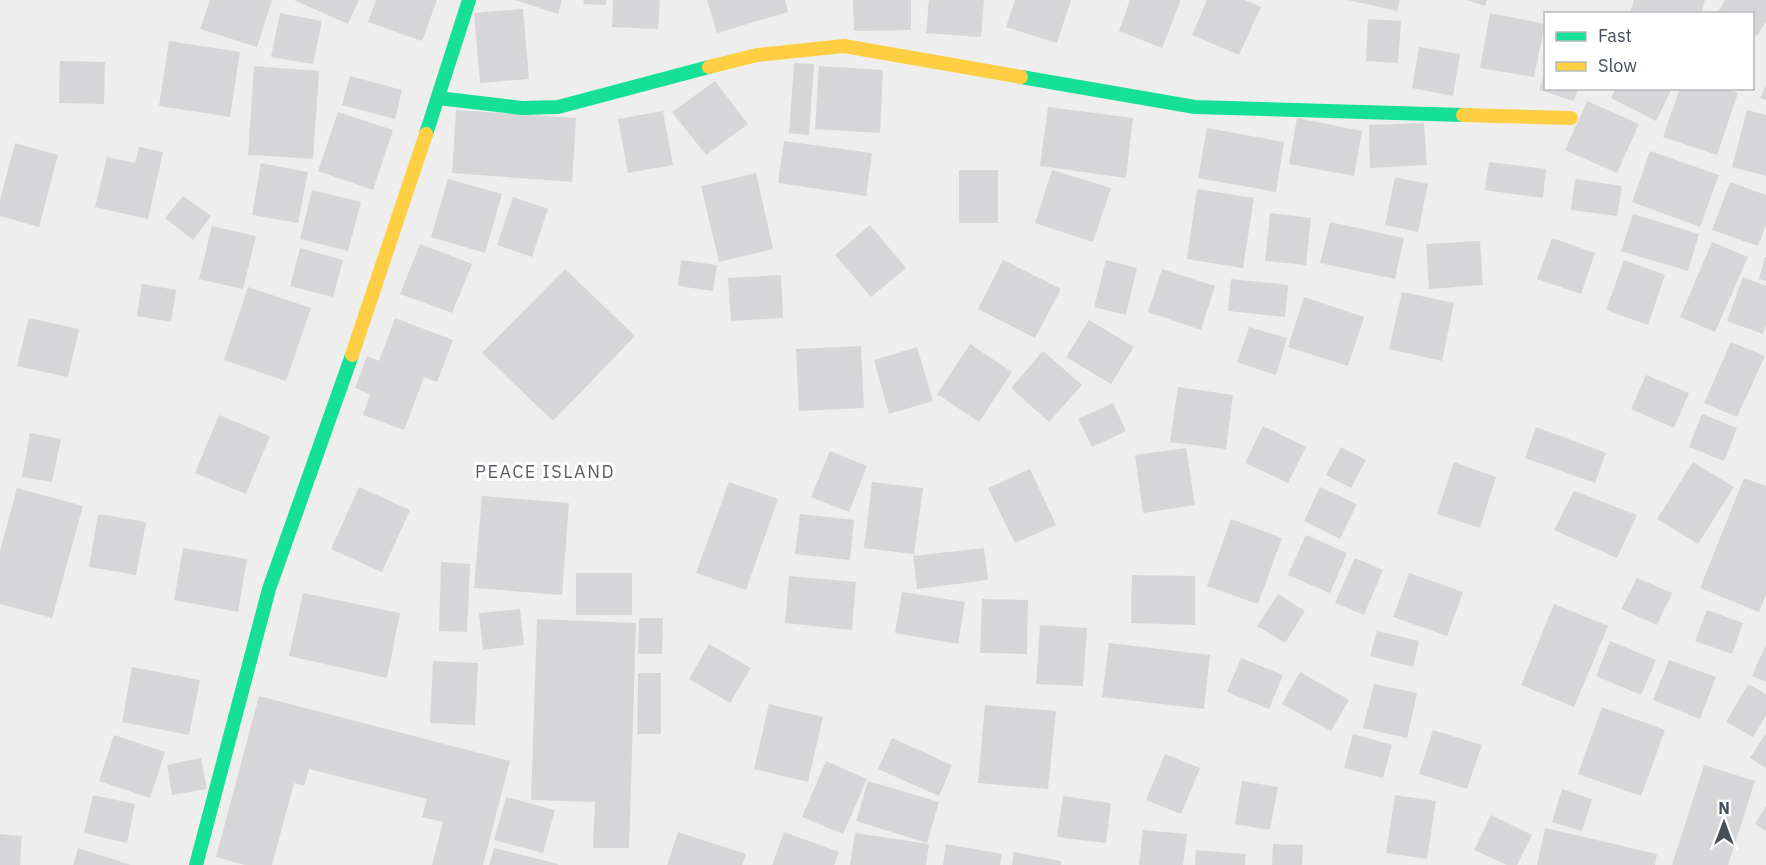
<svg xmlns="http://www.w3.org/2000/svg" width="1766" height="865" font-family="'IBM Plex Sans',sans-serif">
	<style>
		.building { fill: #d6d6d8 }
		.lines { fill: none; stroke-linecap: round; stroke-linejoin: round }
		.fast { stroke: #16e098; stroke-width: 14 }
		.slow { stroke: #ffcf43; stroke-width: 14 }
		.labels { text-anchor: middle; stroke-width: 6; stroke-linejoin: round; paint-order: stroke }
		.neighbourhood-label { font-size: 18px; letter-spacing: 1.5px; fill: #5a5d62; stroke: #fff }
	</style>
	<rect width="100%" height="100%" fill="#efeeee"/>
	<path class="building" d="M 210,0 L 272,0 L 257,47 L 200,29 Z
		M 294,0 L 359,0 L 348,24 Z
		M 376,0 L 437,0 L 422,41 L 368,22 Z
		M 515,0 L 562,0 L 558,14 Z
		M 584,0 L 606,0 L 606,5 L 583,4 Z
		M 613,0 L 660,0 L 658,29 L 612,27 Z
		M 707,0 L 785,0 L 788,12 L 717,33 Z
		M 853,0 L 911,0 L 911,30 L 854,31 Z
		M 929,0 L 984,0 L 981,37 L 926,33 Z
		M 1015,0 L 1071,0 L 1057,43 L 1006,27 Z
		M 1130,0 L 1181,0 L 1162,48 L 1119,31 Z
		M 1207,0 L 1245,0 L 1261,7 L 1239,55 L 1192,35 Z
		M 1348,0 L 1400,0 L 1397,11 Z
		M 1467,0 L 1487,0 L 1485,6 Z
		M 1634,0 L 1705,0 L 1701,14 L 1630,14 Z
		M 1725,0 L 1766,0 L 1766,21 L 1757,36 L 1752,33 L 1752,14 L 1720,14 L 1718,12 Z
		M 523,9 L 529,79 L 480,83 L 474,13 Z
		M 280,13 L 322,21 L 313,64 L 271,57 Z
		M 1490,13 L 1545,24 L 1534,77 L 1480,68 Z
		M 1368,19 L 1401,21 L 1398,63 L 1366,61 Z
		M 169,41 L 240,52 L 230,117 L 159,106 Z
		M 1419,47 L 1460,54 L 1453,96 L 1412,88 Z
		M 60,61 L 105,62 L 104,104 L 59,103 Z
		M 794,63 L 814,64 L 809,135 L 789,133 Z
		M 254,66 L 319,71 L 313,159 L 248,155 Z
		M 819,66 L 883,70 L 880,133 L 815,129 Z
		M 1545,70 L 1546,88 L 1578,88 L 1574,101 L 1539,90 Z
		M 350,76 L 402,90 L 395,119 L 342,105 Z
		M 715,81 L 748,124 L 706,155 L 672,112 Z
		M 1766,84 L 1766,100 L 1760,98 Z
		M 1616,88 L 1672,88 L 1656,121 L 1611,98 Z
		M 1680,88 L 1725,88 L 1738,93 L 1717,155 L 1663,137 Z
		M 1587,101 L 1639,124 L 1617,173 L 1565,150 Z
		M 1048,107 L 1133,118 L 1126,178 L 1040,166 Z
		M 456,110 L 576,118 L 572,182 L 452,173 Z
		M 1747,110 L 1766,115 L 1766,176 L 1732,167 Z
		M 663,111 L 673,165 L 628,173 L 618,119 Z
		M 338,112 L 393,130 L 373,190 L 318,171 Z
		M 1297,118 L 1362,131 L 1354,176 L 1289,164 Z
		M 1424,123 L 1427,165 L 1370,168 L 1369,125 Z
		M 1207,128 L 1284,142 L 1276,192 L 1198,178 Z
		M 784,141 L 872,153 L 866,196 L 778,183 Z
		M 15,143 L 58,155 L 39,227 L 0,216 L 0,200 Z
		M 139,147 L 163,152 L 148,219 L 95,207 L 107,157 L 135,163 Z
		M 1650,151 L 1719,175 L 1700,227 L 1632,202 Z
		M 1489,162 L 1546,169 L 1543,198 L 1485,190 Z
		M 261,163 L 308,172 L 298,223 L 252,215 Z
		M 959,170 L 998,170 L 998,223 L 959,223 Z
		M 1052,170 L 1111,188 L 1093,242 L 1035,223 Z
		M 756,173 L 773,249 L 719,262 L 701,186 Z
		M 1395,177 L 1428,184 L 1418,232 L 1385,225 Z
		M 448,179 L 502,194 L 485,253 L 431,237 Z
		M 1575,179 L 1622,186 L 1617,216 L 1571,210 Z
		M 1730,182 L 1766,195 L 1766,225 L 1758,246 L 1712,230 Z
		M 1197,189 L 1254,198 L 1243,268 L 1187,259 Z
		M 312,190 L 361,202 L 348,251 L 300,239 Z
		M 183,196 L 211,216 L 193,240 L 165,218 Z
		M 513,197 L 548,209 L 532,257 L 497,245 Z
		M 1270,213 L 1311,218 L 1306,265 L 1265,261 Z
		M 1633,214 L 1699,234 L 1688,271 L 1621,251 Z
		M 1330,222 L 1404,238 L 1395,279 L 1320,263 Z
		M 870,225 L 906,268 L 871,297 L 835,255 Z
		M 212,226 L 256,236 L 243,289 L 199,279 Z
		M 1552,238 L 1595,253 L 1581,294 L 1537,279 Z
		M 1480,241 L 1483,285 L 1429,289 L 1426,244 Z
		M 1712,242 L 1748,257 L 1715,332 L 1680,317 Z
		M 420,244 L 472,264 L 452,313 L 400,294 Z
		M 300,248 L 343,260 L 333,297 L 290,286 Z
		M 1765,257 L 1766,257 L 1766,281 L 1759,279 Z
		M 681,260 L 717,265 L 713,291 L 678,286 Z
		M 1003,260 L 1061,289 L 1035,338 L 978,309 Z
		M 1106,260 L 1137,268 L 1126,315 L 1094,307 Z
		M 1624,260 L 1665,275 L 1648,325 L 1606,310 Z
		M 565,269 L 635,336 L 553,421 L 482,353 Z
		M 1162,269 L 1215,286 L 1201,330 L 1148,312 Z
		M 781,275 L 783,318 L 731,321 L 728,278 Z
		M 1743,277 L 1766,286 L 1766,325 L 1763,334 L 1727,321 Z
		M 1231,279 L 1288,285 L 1285,317 L 1228,311 Z
		M 142,284 L 176,290 L 171,322 L 137,316 Z
		M 248,287 L 311,308 L 286,381 L 224,360 Z
		M 1402,292 L 1454,303 L 1442,361 L 1389,349 Z
		M 1304,297 L 1364,317 L 1348,366 L 1288,347 Z
		M 29,318 L 79,329 L 68,377 L 17,366 Z
		M 395,318 L 453,340 L 437,382 L 424,377 L 404,430 L 363,415 L 370,394 L 355,388 L 367,356 L 379,361 Z
		M 1089,320 L 1134,347 L 1111,384 L 1066,357 Z
		M 1249,327 L 1287,338 L 1276,375 L 1237,362 Z
		M 1731,342 L 1765,356 L 1737,417 L 1704,403 Z
		M 970,344 L 1012,372 L 979,422 L 937,394 Z
		M 861,346 L 864,408 L 799,411 L 796,349 Z
		M 917,347 L 933,401 L 889,414 L 874,360 Z
		M 1043,351 L 1082,385 L 1049,422 L 1011,388 Z
		M 1646,375 L 1689,393 L 1674,428 L 1631,409 Z
		M 1178,387 L 1233,395 L 1226,449 L 1170,442 Z
		M 1113,403 L 1126,431 L 1092,447 L 1078,419 Z
		M 1702,414 L 1737,428 L 1724,461 L 1689,447 Z
		M 219,415 L 270,436 L 246,494 L 195,473 Z
		M 1263,426 L 1306,447 L 1288,483 L 1245,463 Z
		M 1536,427 L 1606,453 L 1595,483 L 1525,458 Z
		M 30,433 L 61,439 L 52,482 L 22,477 Z
		M 1341,447 L 1366,460 L 1351,488 L 1326,475 Z
		M 1186,448 L 1195,505 L 1143,513 L 1135,455 Z
		M 830,451 L 867,466 L 849,512 L 811,497 Z
		M 1454,462 L 1496,477 L 1480,528 L 1437,514 Z
		M 1693,462 L 1734,487 L 1698,544 L 1657,519 Z
		M 1030,469 L 1056,525 L 1015,543 L 988,488 Z
		M 1744,478 L 1766,486 L 1766,595 L 1759,612 L 1700,588 Z
		M 729,482 L 778,499 L 746,590 L 696,573 Z
		M 872,482 L 923,488 L 914,554 L 864,548 Z
		M 359,487 L 410,510 L 382,572 L 331,549 Z
		M 1320,487 L 1357,504 L 1340,539 L 1304,521 Z
		M 17,488 L 83,506 L 52,618 L 0,604 L 0,551 Z
		M 1574,491 L 1637,515 L 1617,558 L 1554,530 Z
		M 482,496 L 569,503 L 562,595 L 474,588 Z
		M 98,514 L 146,522 L 136,575 L 89,567 Z
		M 800,514 L 854,520 L 850,560 L 795,554 Z
		M 1231,519 L 1282,538 L 1258,604 L 1207,586 Z
		M 1306,535 L 1347,553 L 1330,593 L 1288,575 Z
		M 183,548 L 247,559 L 238,612 L 174,600 Z
		M 984,548 L 988,580 L 917,589 L 913,556 Z
		M 1355,558 L 1383,570 L 1364,615 L 1335,603 Z
		M 441,562 L 470,564 L 467,632 L 439,631 Z
		M 576,573 L 632,573 L 632,615 L 576,615 Z
		M 1409,573 L 1463,592 L 1447,636 L 1393,617 Z
		M 1132,575 L 1195,576 L 1195,625 L 1131,623 Z
		M 789,576 L 856,582 L 852,630 L 785,623 Z
		M 1637,578 L 1672,593 L 1657,625 L 1621,609 Z
		M 902,592 L 965,602 L 958,644 L 895,633 Z
		M 303,593 L 400,613 L 387,678 L 289,656 Z
		M 1278,594 L 1305,611 L 1285,643 L 1257,626 Z
		M 982,599 L 1028,600 L 1027,654 L 980,653 Z
		M 1554,604 L 1608,626 L 1574,707 L 1521,685 Z
		M 520,609 L 524,645 L 483,650 L 479,613 Z
		M 1707,610 L 1743,623 L 1732,654 L 1695,641 Z
		M 639,618 L 663,618 L 662,654 L 638,654 Z
		M 537,619 L 636,623 L 629,848 L 593,848 L 595,802 L 531,800 Z
		M 1040,625 L 1087,628 L 1083,686 L 1036,684 Z
		M 1377,631 L 1419,641 L 1413,667 L 1370,656 Z
		M 1610,641 L 1656,660 L 1641,695 L 1596,676 Z
		M 1109,643 L 1210,655 L 1204,709 L 1102,697 Z
		M 709,644 L 751,668 L 730,703 L 689,679 Z
		M 1766,644 L 1766,682 L 1752,676 Z
		M 1241,658 L 1283,675 L 1269,709 L 1227,692 Z
		M 1669,660 L 1716,677 L 1700,719 L 1653,700 Z
		M 433,661 L 478,663 L 475,725 L 430,723 Z
		M 132,667 L 200,680 L 189,735 L 122,722 Z
		M 1300,672 L 1349,700 L 1331,731 L 1282,704 Z
		M 638,673 L 661,673 L 661,734 L 637,734 Z
		M 1374,684 L 1417,693 L 1407,738 L 1363,728 Z
		M 1748,684 L 1766,694 L 1766,716 L 1753,737 L 1726,722 Z
		M 259,696 L 510,761 L 483,865 L 432,865 L 443,822 L 422,817 L 427,799 L 309,769 L 304,786 L 294,783 L 272,865 L 245,865 L 216,857 Z
		M 769,704 L 823,717 L 808,782 L 754,769 Z
		M 985,705 L 1056,711 L 1048,789 L 978,783 Z
		M 1602,707 L 1665,730 L 1641,796 L 1578,774 Z
		M 1433,730 L 1482,745 L 1467,789 L 1419,774 Z
		M 1766,733 L 1766,768 L 1750,758 Z
		M 1353,734 L 1392,745 L 1383,778 L 1344,768 Z
		M 114,735 L 165,752 L 150,798 L 99,781 Z
		M 892,738 L 952,765 L 939,796 L 878,769 Z
		M 1165,754 L 1200,768 L 1181,814 L 1146,800 Z
		M 201,758 L 207,789 L 172,795 L 167,765 Z
		M 826,761 L 867,779 L 843,834 L 802,817 Z
		M 1704,765 L 1755,781 L 1728,865 L 1672,865 Z
		M 868,781 L 939,802 L 927,843 L 856,821 Z
		M 1242,781 L 1278,787 L 1270,830 L 1235,824 Z
		M 1562,789 L 1592,799 L 1582,831 L 1552,822 Z
		M 93,795 L 135,804 L 127,843 L 84,833 Z
		M 1395,795 L 1436,801 L 1427,859 L 1386,853 Z
		M 1063,796 L 1111,803 L 1106,843 L 1057,837 Z
		M 506,797 L 555,810 L 543,853 L 494,840 Z
		M 1766,806 L 1766,831 L 1755,824 Z
		M 1491,815 L 1532,835 L 1517,865 L 1507,865 L 1474,850 Z
		M 1545,828 L 1657,854 L 1655,865 L 1537,865 Z
		M 1143,830 L 1187,834 L 1183,865 L 1139,865 Z
		M 678,832 L 746,854 L 742,865 L 667,865 Z
		M 784,832 L 839,852 L 834,865 L 772,865 Z
		M 855,833 L 929,844 L 926,865 L 850,865 Z
		M 0,834 L 22,836 L 20,865 L 0,865 Z
		M 946,844 L 1002,854 L 1000,865 L 943,865 Z
		M 1273,844 L 1303,845 L 1302,865 L 1272,865 Z
		M 78,848 L 131,865 L 73,865 Z
		M 494,848 L 558,864 L 558,865 L 489,865 Z
		M 1196,850 L 1246,854 L 1245,865 L 1195,865 Z
		M 1014,852 L 1061,861 L 1061,865 L 1012,865 Z"/>
	<g class="lines">
		<path class="fast" d="M 1021,77 L 1195,107 L 1463,115
			M 438,98 L 522,108 L 558,107 L 709,67
			M 426,134 L 469,0
			M 196,865 L 269,589 L 352,355"/>
		<path class="slow" d="M 709,67 L 757,55 L 844,46 L 1021,77
			M 1463,115 L 1571,118
			M 352,355 L 426,134"/>
	</g>
	<g class="labels">
		<g class="neighbourhood-label">
			<text x="545" y="478">PEACE ISLAND</text>
		</g>
	</g>
	<rect x="1544" y="12" width="210" height="78" fill="#ffffff" stroke="#b5b9bd" stroke-width="1.5"/>
	<rect x="1556" y="32" width="30" height="9" fill="#16e098" stroke="#b5b9bd" stroke-width="1.5"/>
	<text x="1598" y="42" font-size="18" fill="#464f5a">Fast</text>
	<rect x="1556" y="62" width="30" height="9" fill="#ffcf43" stroke="#b5b9bd" stroke-width="1.5"/>
	<text x="1598" y="72" font-size="18" fill="#464f5a">Slow</text>
	<g transform="translate(1724 823)" stroke="#ffffff" stroke-width="4.5" paint-order="stroke">
	<path d="M0-4.5L10 22L0 15L-10 22Z" fill="#464f5a"/>
	<text y="-9" font-size="16" font-weight="bold" text-anchor="middle" fill="#464f5a">N</text>
	</g>
</svg>
